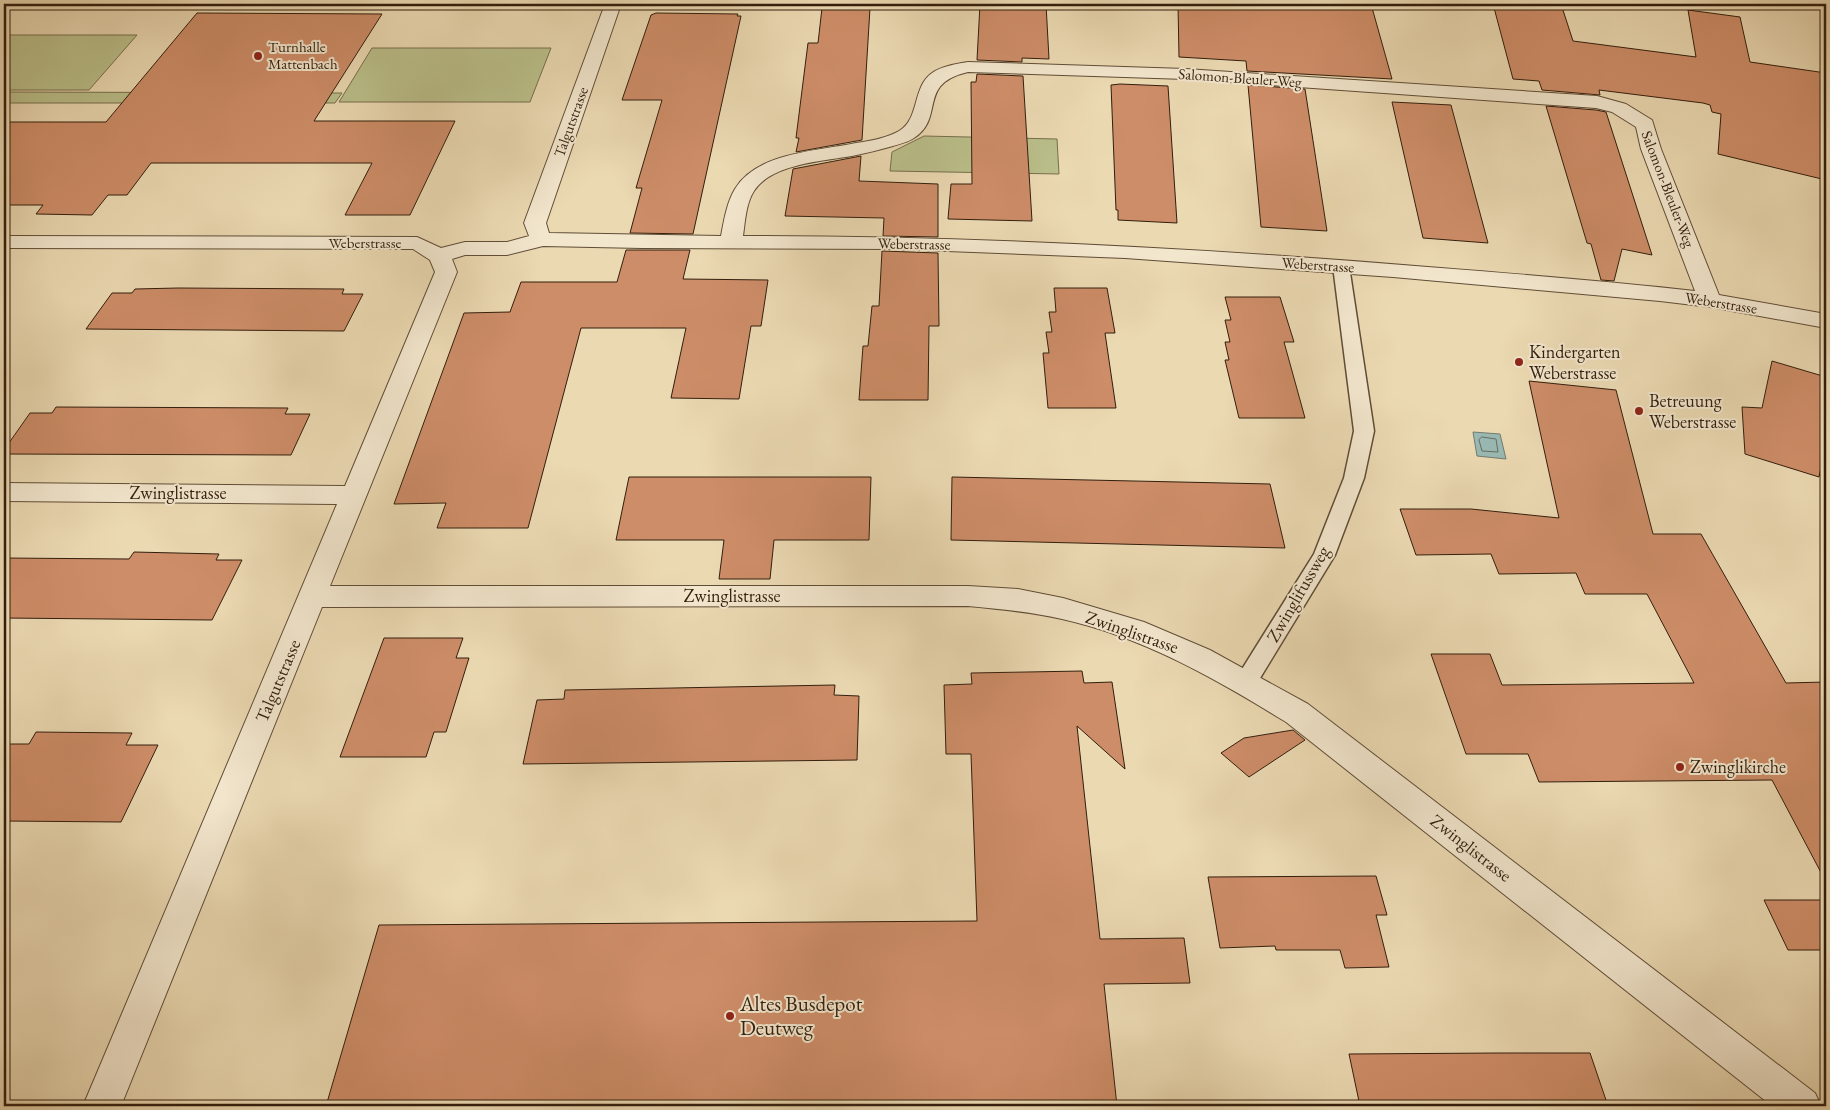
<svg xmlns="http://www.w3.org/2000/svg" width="1830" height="1110" font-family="'EB Garamond',serif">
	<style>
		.green { fill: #babf8a; stroke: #766e4c }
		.water { fill: #9ab9b4; stroke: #707b71 }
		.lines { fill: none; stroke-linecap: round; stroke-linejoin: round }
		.shore { stroke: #666c60; stroke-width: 1 }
		.building { fill: #cd8d68; stroke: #321e0d }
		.lane-casing { stroke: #604d36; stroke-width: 3 }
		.street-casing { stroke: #604d36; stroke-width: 2 }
		.lane { fill: #f2e6cd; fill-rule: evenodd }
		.street { fill: #f2e6cd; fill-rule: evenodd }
		.poi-dot { fill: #8f2418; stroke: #f2e6cd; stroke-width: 2 }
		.labels { text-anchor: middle; stroke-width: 4; stroke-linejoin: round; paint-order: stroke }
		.far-poi-label { font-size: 15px; fill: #321e0d; stroke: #f2e6cd; text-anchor: start }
		.far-street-label { font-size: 15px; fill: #321e0d; stroke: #f2e6cd }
		.poi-label { font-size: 18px; fill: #321e0d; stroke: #f2e6cd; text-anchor: start }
		.street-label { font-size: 18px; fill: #321e0d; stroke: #f2e6cd }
		.near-poi-label { font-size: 21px; fill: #321e0d; stroke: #f2e6cd; text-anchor: start }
	</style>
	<rect width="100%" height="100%" fill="#ebd9b2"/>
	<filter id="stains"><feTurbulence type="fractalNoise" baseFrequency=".004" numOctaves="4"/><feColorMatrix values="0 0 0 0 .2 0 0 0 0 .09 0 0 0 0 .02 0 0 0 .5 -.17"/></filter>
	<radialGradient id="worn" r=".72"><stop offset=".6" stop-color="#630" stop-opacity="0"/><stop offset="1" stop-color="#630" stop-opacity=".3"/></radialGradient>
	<path class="green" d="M 4,35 L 137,35 L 89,90 L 4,90 Z
		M 372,48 L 551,48 L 530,102 L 339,102 Z
		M 4,92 L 342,93 L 335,103 L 4,103 Z
		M 924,136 L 1057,139 L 1059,174 L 890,171 L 892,152 Z"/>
	<path class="water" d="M 1473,432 L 1500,434 L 1506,459 L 1477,456 Z"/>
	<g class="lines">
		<path class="shore" d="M 1482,437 L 1496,439 L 1498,452 L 1482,451 L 1479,440 Z"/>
	</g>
	<path class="building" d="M 980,4 L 1046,4 L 1049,59 L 1022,58 L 1022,62 L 977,60 Z
		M 1178,4 L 1371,4 L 1392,79 L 1247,71 L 1246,61 L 1179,57 Z
		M 1493,4 L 1561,4 L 1573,41 L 1696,57 L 1688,10 L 1740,17 L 1750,62 L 1826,73 L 1826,180 L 1718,154 L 1721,114 L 1712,112 L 1710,105 L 1703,103 L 1599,90 L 1600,95 L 1542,90 L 1539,81 L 1513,79 Z
		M 822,8 L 870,8 L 862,140 L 796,152 L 799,138 L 796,138 L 808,43 L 818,43 Z
		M 197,13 L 382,14 L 314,121 L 455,121 L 410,215 L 345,215 L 372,163 L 151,163 L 127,195 L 108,195 L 92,215 L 36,214 L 43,205 L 4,205 L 4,122 L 106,122 Z
		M 656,13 L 738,14 L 737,16 L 741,16 L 693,234 L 630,233 L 642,188 L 636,188 L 662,100 L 622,100 L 651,15 Z
		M 977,74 L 1023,76 L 1032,221 L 948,219 L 951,184 L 972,184 L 971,82 L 976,82 Z
		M 1120,84 L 1168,86 L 1177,223 L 1118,220 L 1118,210 L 1116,210 L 1111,85 Z
		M 1248,85 L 1305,89 L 1327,231 L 1261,227 Z
		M 1392,102 L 1451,105 L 1488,243 L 1423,238 Z
		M 1546,106 L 1596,110 L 1606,112 L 1652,255 L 1622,249 L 1614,281 L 1601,280 L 1591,244 L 1587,243 Z
		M 861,156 L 859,181 L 938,184 L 938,237 L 883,236 L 884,218 L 785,216 L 793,169 Z
		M 626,250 L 690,250 L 683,279 L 768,280 L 761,326 L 751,326 L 739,399 L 671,398 L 686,328 L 581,328 L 528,528 L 437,528 L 446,503 L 394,504 L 464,313 L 510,312 L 521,282 L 617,282 Z
		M 882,251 L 938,253 L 939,326 L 929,326 L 928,400 L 859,400 L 863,346 L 868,346 L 872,306 L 879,306 Z
		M 178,288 L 344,289 L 342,294 L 363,294 L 344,331 L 86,329 L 112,293 L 132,293 L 135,289 Z
		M 1054,288 L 1107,288 L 1115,333 L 1105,333 L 1116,408 L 1048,408 L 1043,353 L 1049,353 L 1046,332 L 1052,332 L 1049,312 L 1056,312 Z
		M 1225,297 L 1280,297 L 1294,342 L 1284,342 L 1305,418 L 1239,418 L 1225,360 L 1229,360 L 1225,342 L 1230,342 L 1225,320 L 1231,320 Z
		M 1772,361 L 1826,377 L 1826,443 L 1819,477 L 1745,454 L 1742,407 L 1762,408 Z
		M 1529,381 L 1616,390 L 1653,534 L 1701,534 L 1786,683 L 1826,682 L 1826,882 L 1772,780 L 1539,782 L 1528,754 L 1466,754 L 1431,654 L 1490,654 L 1502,685 L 1694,683 L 1647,594 L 1585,594 L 1576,573 L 1499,574 L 1491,554 L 1416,555 L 1400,509 L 1471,509 L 1559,518 Z
		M 56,407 L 288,408 L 285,414 L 310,414 L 291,455 L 4,454 L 4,450 L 30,413 L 52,413 Z
		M 629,477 L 871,477 L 869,540 L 774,540 L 770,579 L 719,579 L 724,540 L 616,540 Z
		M 952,477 L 1270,484 L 1285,548 L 951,540 Z
		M 134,552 L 219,554 L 216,560 L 242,560 L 212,620 L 4,618 L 4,558 L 129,559 Z
		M 384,638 L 463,638 L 456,658 L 469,658 L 446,732 L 434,732 L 426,757 L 340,757 Z
		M 1082,671 L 1084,683 L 1112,682 L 1125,769 L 1077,726 L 1100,939 L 1184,938 L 1190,983 L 1104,984 L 1117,1106 L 326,1106 L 379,925 L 977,921 L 971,754 L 946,754 L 944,685 L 972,684 L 971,673 Z
		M 835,685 L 834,695 L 859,696 L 857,760 L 523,764 L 537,700 L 564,699 L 565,690 Z
		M 1293,730 L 1305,740 L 1249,777 L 1221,753 L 1244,738 Z
		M 36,732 L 132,733 L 126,745 L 158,745 L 121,822 L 4,821 L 4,744 L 29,744 Z
		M 1376,876 L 1387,915 L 1376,915 L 1389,967 L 1345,968 L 1340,950 L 1276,950 L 1275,946 L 1220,948 L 1208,877 Z
		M 1764,900 L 1826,900 L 1826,950 L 1788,950 Z
		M 1498,1053 L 1590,1053 L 1608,1106 L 1360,1106 L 1349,1054 Z"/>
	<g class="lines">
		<defs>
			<path id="lane" d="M 1341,261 L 1347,262 L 1349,266 L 1374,431 L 1364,478 L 1335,555 L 1254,688 L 1246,691 L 1238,688 L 1234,682 L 1314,554 L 1344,478 L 1354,431 L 1333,266 L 1335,262 Z"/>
			<path id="street" d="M 605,4 L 621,4 L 546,223 L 549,233 L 721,236 C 724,220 727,202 735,189 C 757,152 819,151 856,143 C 870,141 887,138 899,131 C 920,119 912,87 932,73 C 942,66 956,64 968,62 L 1186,69 L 1597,96 L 1626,104 L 1652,120 L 1661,149 L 1719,295 L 1826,314 L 1826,328 L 1710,307 L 1660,301 L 1393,277 L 1125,258 L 895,249 L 642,248 L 543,246 L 507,255 L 465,255 L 452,259 L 457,272 L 330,586 L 968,586 L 1018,589 L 1063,598 L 1144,622 L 1210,650 L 1308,704 L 1815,1093 L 1821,1106 L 1772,1106 L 1286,722 C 1216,679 1143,637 1062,619 C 1031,612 1000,609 968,606 L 322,607 L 121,1106 L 83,1106 L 337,504 L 4,501 L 4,483 L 345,486 L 435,272 L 430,260 L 413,249 L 4,248 L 4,236 L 417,237 L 441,248 L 465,242 L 507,242 L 529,236 L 524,223 ZM 968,72 L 1186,79 L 1596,108 L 1612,112 L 1636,127 L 1641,149 L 1695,291 C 1607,281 1517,274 1428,267 C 1200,248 972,236 743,236 C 745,222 746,203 754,191 C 771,164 823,161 852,156 C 866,153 879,150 893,146 C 900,144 908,142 914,138 C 946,117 916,84 968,72 Z"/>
		</defs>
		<use href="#lane" class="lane-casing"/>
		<use href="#street" class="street-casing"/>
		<use href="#lane" class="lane"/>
		<use href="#street" class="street"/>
	</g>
	<g class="poi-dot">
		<circle cx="258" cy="56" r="5"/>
		<circle cx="1519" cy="362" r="5"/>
		<circle cx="1639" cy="411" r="5"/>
		<circle cx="1680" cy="767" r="5"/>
		<circle cx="730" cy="1016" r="5"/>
	</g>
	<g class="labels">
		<g class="far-poi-label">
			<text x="268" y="52">Turnhalle<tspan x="268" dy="17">Mattenbach</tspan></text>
		</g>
		<g class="far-street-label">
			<text transform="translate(1240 78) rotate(4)" y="5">Salomon-Bleuler-Weg</text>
			<text transform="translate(571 122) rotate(-70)" y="5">Talgutstrasse</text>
			<text transform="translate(1668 189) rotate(69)" y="5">Salomon-Bleuler-Weg</text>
			<text x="365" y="248">Weberstrasse</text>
			<text transform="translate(914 244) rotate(1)" y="5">Weberstrasse</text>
			<text transform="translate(1318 265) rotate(4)" y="5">Weberstrasse</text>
			<text transform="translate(1721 303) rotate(9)" y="5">Weberstrasse</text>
		</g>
		<g class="poi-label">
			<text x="1529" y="358">Kindergarten<tspan x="1529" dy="21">Weberstrasse</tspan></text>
			<text x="1649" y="407">Betreuung<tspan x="1649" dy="21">Weberstrasse</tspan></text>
			<text x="1690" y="773">Zwinglikirche</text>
		</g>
		<g class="street-label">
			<text x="178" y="499">Zwinglistrasse</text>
			<text transform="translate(1298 594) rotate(-60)" y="6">Zwinglifussweg</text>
			<text x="732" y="602">Zwinglistrasse</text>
			<text transform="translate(1132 632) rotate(19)" y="6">Zwinglistrasse</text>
			<text transform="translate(278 681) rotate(-67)" y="6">Talgutstrasse</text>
			<text transform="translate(1471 848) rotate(38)" y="6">Zwinglistrasse</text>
		</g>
		<g class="near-poi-label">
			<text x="740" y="1011">Altes Busdepot<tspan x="740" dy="24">Deutweg</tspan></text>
		</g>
	</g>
	<rect width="1830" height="1110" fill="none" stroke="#ebd9b2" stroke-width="20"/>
	<rect x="5" y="5" width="1820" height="1100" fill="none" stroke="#321e0d" stroke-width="2.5"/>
	<rect x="10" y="10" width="1810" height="1090" fill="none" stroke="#321e0d"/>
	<rect width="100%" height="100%" filter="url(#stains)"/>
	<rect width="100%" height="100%" fill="url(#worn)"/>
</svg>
